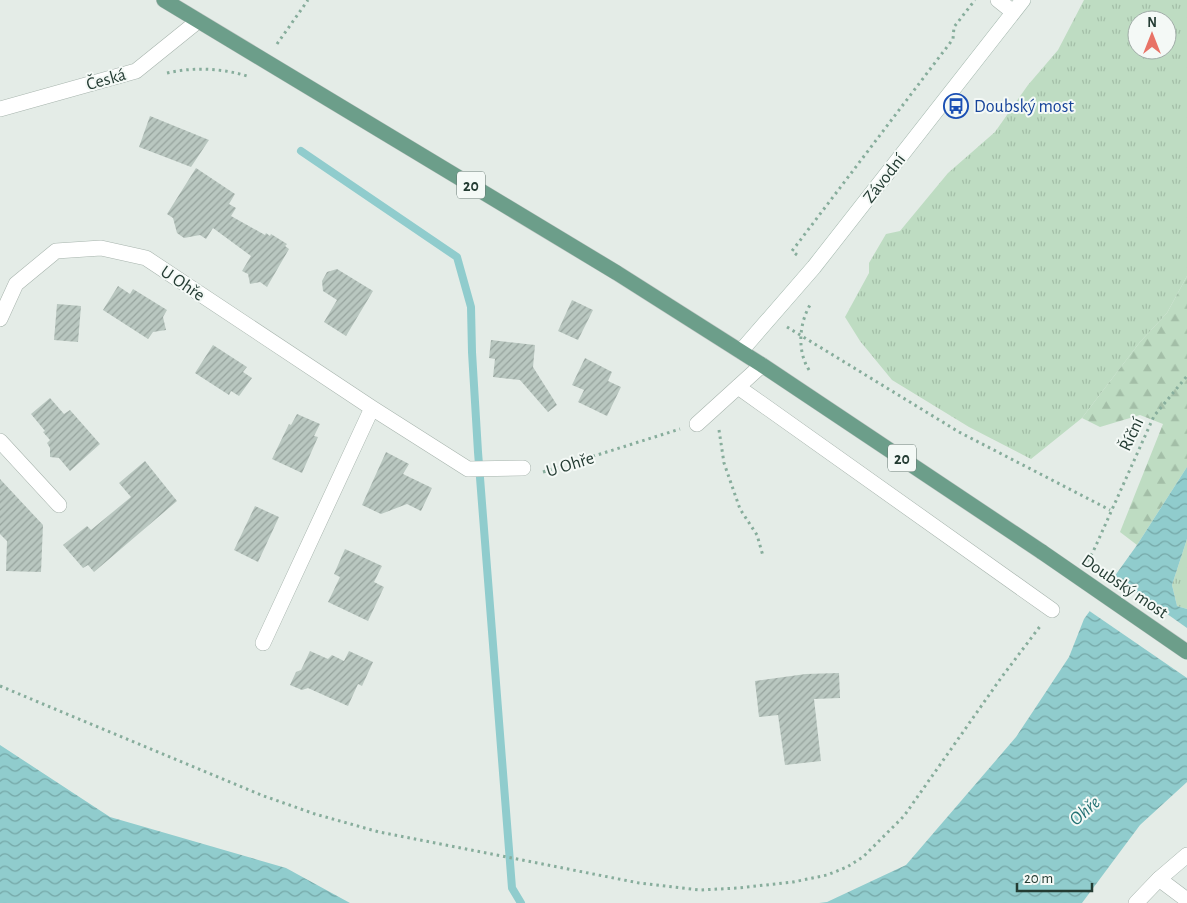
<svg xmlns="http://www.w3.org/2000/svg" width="1187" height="903" font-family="'Alegreya Sans',sans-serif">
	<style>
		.grass { fill: url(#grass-tufts); fill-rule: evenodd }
		.forest { fill: url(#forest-firs) }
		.water { fill: url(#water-waves) }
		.pier { fill: #e4ece7 }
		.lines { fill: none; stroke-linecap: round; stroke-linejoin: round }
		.stream { stroke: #90cccd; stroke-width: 8 }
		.building { fill: url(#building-hatch) }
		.lane-casing { stroke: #a7b4ad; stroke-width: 16 }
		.street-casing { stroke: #a7b4ad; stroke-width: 16 }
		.secondary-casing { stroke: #a3b7ad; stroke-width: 16 }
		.primary-casing { stroke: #c2c8c6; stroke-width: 16 }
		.path { stroke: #87ad9c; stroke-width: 3; stroke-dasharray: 2.5 4; stroke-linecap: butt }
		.lane { stroke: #fff; stroke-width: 15 }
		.street { stroke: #fff; stroke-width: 15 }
		.secondary { stroke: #fff; stroke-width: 15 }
		.primary { stroke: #6c9e8a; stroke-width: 15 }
		.primary-bridge-casing { stroke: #c2c8c6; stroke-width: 16; stroke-linecap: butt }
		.primary-bridge { stroke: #6c9e8a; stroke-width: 15 }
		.labels { text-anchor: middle; stroke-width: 4; stroke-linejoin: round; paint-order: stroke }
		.shield { fill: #f4f9f6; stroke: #62756e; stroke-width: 1 }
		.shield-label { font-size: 16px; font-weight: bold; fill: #243c33 }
		.street-label { font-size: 18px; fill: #243c33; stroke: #f4f9f6 }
		.transit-label { font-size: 18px; fill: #164399; stroke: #f4f9f6; text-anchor: start }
		.water-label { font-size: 19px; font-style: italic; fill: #237274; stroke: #f4f9f6 }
	</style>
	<defs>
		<pattern id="grass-tufts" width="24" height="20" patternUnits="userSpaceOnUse" patternTransform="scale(1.25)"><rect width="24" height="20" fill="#bedcc2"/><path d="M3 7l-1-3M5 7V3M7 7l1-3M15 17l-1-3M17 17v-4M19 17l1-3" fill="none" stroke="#a3bea7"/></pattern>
		<pattern id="forest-firs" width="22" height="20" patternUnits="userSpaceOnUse" patternTransform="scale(1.25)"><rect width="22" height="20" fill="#bedcc2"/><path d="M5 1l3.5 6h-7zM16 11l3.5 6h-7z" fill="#a3bea7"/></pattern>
		<pattern id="water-waves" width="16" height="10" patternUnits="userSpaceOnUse" patternTransform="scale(1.25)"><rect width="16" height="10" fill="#90cccd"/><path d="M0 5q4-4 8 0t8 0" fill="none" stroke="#75a7a7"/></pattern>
		<pattern id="building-hatch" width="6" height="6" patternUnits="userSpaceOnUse" patternTransform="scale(1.25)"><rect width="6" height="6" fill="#b9c7c0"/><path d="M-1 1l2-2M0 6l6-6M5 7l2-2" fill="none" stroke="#96a39d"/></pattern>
	</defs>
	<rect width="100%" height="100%" fill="#e4ece7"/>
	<path class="grass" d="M 1084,0 L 1187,0 L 1187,276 L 1167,313 L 1140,342 L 1082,418 L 1031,459 L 969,427 L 892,380 L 860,341 L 845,317 L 869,273 L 869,263 L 886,234 L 900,231 L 948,173 L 995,132 L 1028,85 L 1058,50 ZM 1137,20 L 1167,20 L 1167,50 L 1137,50 Z
		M 1187,539 L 1187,609 L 1177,606 L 1172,585 Z"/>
	<path class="forest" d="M 1187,276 L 1187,467 L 1137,545 L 1120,532 L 1163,424 L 1140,415 L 1100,427 L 1082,418 L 1140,342 L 1167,313 Z"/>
	<path class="water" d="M 1187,467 L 1187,539 L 1172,585 L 1177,606 L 1187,609 L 1187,782 L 1140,825 L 1082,903 L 819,903 L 827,902 L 906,865 L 1016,737 L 1069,657 L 1084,619 L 1137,545 Z
		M 0,745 L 110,817 L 286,868 L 350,903 L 0,903 Z"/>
	<path class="pier" d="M 1112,575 L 1187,628 L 1187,678 L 1088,610 Z"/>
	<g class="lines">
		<path class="stream" d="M 301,151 L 457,257 L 471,307 L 472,352 L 478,452 L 512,888 L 521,903"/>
	</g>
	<path class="building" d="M 150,116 L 209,140 L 191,167 L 139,147 Z
		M 196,168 L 235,194 L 229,204 L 236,208 L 231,216 L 265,235 L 266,233 L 270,236 L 271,234 L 287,244 L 285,246 L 289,249 L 267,287 L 260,282 L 250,284 L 248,274 L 242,271 L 251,256 L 213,228 L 206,239 L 200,235 L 184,238 L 177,233 L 173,218 L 167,214 Z
		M 337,269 L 373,291 L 346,336 L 324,322 L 337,300 L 323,291 L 322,281 L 327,272 Z
		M 118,286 L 130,294 L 133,289 L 167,310 L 163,317 L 166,330 L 153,332 L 148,339 L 103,310 Z
		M 572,300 L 593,310 L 578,340 L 558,331 Z
		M 57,304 L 81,306 L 78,342 L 54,340 Z
		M 491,340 L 535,345 L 533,367 L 557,405 L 548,412 L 520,380 L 493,377 L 495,359 L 489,358 Z
		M 213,345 L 247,367 L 243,372 L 252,378 L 239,396 L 231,391 L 229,395 L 195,373 Z
		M 585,358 L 612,372 L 608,381 L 621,387 L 607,416 L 578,402 L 584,390 L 572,385 Z
		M 50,398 L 64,414 L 70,410 L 100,444 L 70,471 L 59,458 L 50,457 L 50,448 L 47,443 L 50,440 L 43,432 L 45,431 L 31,414 Z
		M 297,414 L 320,424 L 314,436 L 318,437 L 302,473 L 272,459 L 289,424 L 291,425 Z
		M 386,452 L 409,464 L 403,474 L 432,488 L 421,511 L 407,504 L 381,514 L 362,505 Z
		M 145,461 L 177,501 L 94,572 L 88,565 L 83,568 L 63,545 L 87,526 L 91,530 L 131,497 L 119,483 Z
		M 0,479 L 43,525 L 41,572 L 6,571 L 7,541 L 0,534 Z
		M 255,506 L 279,517 L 258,562 L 234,550 Z
		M 345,549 L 382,566 L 374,582 L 384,587 L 368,621 L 328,602 L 340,577 L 334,574 Z
		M 310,651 L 328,659 L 332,655 L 344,661 L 349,651 L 373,662 L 362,686 L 358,684 L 348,706 L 308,688 L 302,690 L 290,685 L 296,672 L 301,670 Z
		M 839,673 L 840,698 L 814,699 L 821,761 L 785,765 L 778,715 L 759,717 L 755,681 L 806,674 Z"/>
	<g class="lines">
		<defs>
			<path id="lane" d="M 998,0 L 1013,12
				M 738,387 L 1052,610
				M 1159,879 L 1187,900"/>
			<path id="street" d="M 0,109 L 136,71 L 198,21
				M 0,319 L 16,284 L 56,251 L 101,248 L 146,258 L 372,408 L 468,469 L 523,468
				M 697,424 L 762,365
				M 0,441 L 59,505
				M 263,643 L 372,408
				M 1136,903 L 1159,879 L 1187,855"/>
			<path id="secondary" d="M 741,351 L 814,267 L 1023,0"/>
			<path id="primary" d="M 164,0 L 617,273 L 762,365 L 1042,552"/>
		</defs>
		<use href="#lane" class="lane-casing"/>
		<use href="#street" class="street-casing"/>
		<use href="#secondary" class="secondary-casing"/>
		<use href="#primary" class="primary-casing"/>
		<path class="path" d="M 277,44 L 308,0
			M 167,73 C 193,67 221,68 247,76
			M 797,255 L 792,251 L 953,39 L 954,27 L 975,0
			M 787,327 L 959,432 L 1110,510
			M 809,370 C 797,351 799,324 810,305
			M 719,430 L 724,463 L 740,509 L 757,535 L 763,556
			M 543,472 L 680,429
			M 1087,561 L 1093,552 L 1154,416 L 1187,376
			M 0,686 L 261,795 L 315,814 L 379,832 L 639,883 L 700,890 L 738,888 L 793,882 L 827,875 L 847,867 L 863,857 L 904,816 L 1001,678 L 1041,625"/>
		<use href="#lane" class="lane"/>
		<use href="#street" class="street"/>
		<use href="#secondary" class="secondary"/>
		<use href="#primary" class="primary"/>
		<defs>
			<path id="primary-bridge" d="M 1042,552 L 1187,652"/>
		</defs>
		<use href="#primary-bridge" class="primary-bridge-casing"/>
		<use href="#primary-bridge" class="primary-bridge"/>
	</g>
	<defs>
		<symbol id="bus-ring" viewBox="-11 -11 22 22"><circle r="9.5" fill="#f4f9f6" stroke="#1a4fb4" stroke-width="1.5"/><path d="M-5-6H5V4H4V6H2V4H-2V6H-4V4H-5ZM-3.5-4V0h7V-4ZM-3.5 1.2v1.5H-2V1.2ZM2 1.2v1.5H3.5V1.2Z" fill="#1a4fb4"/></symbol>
	</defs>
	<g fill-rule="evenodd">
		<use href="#bus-ring" x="942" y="92" width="28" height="28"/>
	</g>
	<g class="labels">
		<g class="shield">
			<rect x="457" y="171.5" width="28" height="27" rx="4"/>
			<rect x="888" y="444.5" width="28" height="27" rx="4"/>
		</g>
		<g class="shield-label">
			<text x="471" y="191">20</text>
			<text x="902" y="464">20</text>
		</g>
		<g class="street-label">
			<text transform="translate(106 79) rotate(-16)" y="6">Česká</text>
			<text transform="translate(884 178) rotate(-52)" y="6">Závodní</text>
			<text transform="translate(183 283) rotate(34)" y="6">U Ohře</text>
			<text transform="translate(1131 434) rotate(-65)" y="6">Říční</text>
			<text transform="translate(570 464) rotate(-17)" y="6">U Ohře</text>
			<text transform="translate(1125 586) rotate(34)" y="6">Doubský most</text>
		</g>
		<g class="transit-label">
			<text x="974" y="112">Doubský most</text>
		</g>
		<g class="water-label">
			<text transform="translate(1084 810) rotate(-42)" y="7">Ohře</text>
		</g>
	</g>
	<g transform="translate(1152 35)"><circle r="24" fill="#f4f9f6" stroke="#a1ada8"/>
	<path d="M0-4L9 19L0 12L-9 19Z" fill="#e87366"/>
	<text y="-8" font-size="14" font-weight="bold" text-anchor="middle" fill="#243c33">N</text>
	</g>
	<path d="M1017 883v8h75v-8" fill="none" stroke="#243c33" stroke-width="2.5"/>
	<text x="1024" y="883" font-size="15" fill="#243c33" stroke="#f4f9f6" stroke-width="4" paint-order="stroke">20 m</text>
</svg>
